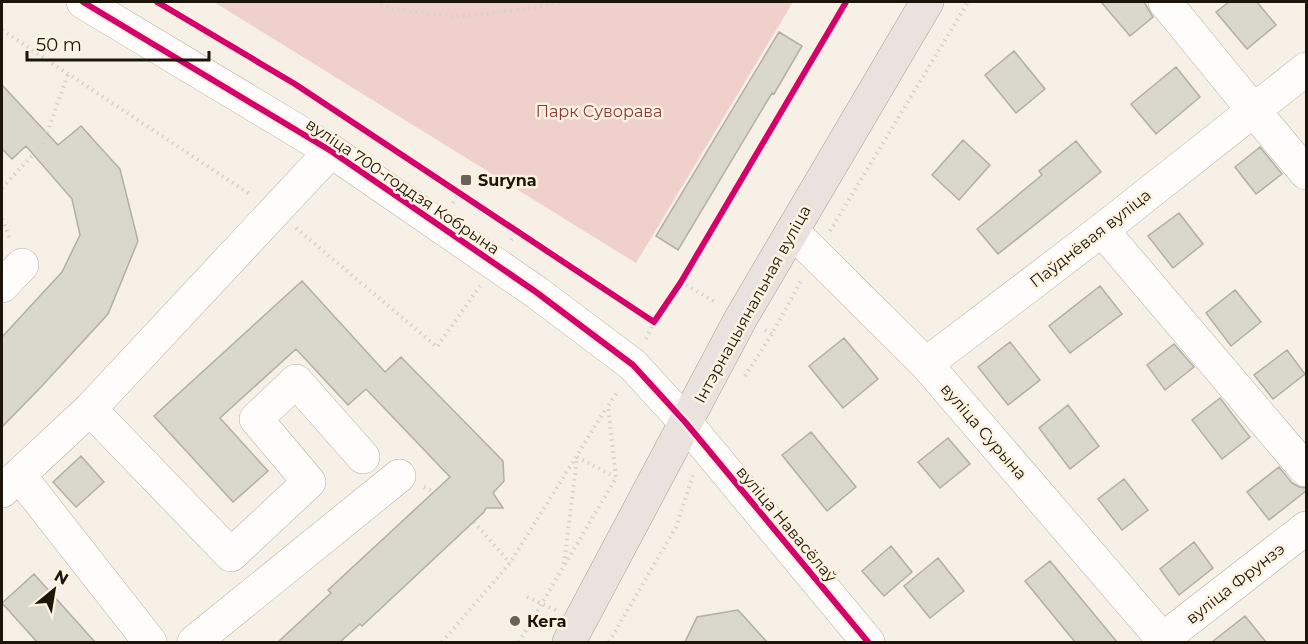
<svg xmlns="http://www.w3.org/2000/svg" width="1308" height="644" font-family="Montserrat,sans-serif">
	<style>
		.green { fill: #efd0ca }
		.building { fill: #dad7cc; stroke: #b2afa4; stroke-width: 1.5 }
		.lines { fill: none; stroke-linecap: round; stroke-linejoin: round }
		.minor-casing { stroke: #b5afa5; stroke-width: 34 }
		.major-casing { stroke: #aa9e92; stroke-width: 34 }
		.path { stroke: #d4d2cf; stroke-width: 4; stroke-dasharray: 1.5 4.5; stroke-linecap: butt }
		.minor { stroke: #fefdfb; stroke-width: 33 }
		.major { stroke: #e9e2de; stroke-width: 33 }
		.cycleway-casing { stroke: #fdf1df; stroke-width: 10 }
		.cycleway { stroke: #d6006c; stroke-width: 6 }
		.poi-dot { fill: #686257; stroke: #fdf1df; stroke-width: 2 }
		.labels { text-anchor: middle; stroke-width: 5; stroke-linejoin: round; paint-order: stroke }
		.park-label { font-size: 16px; fill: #8c3639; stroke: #fdf1df }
		.poi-label { font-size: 16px; font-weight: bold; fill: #1c150a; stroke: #fdf1df; text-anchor: start }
		.street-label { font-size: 16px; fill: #1c150a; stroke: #fdf1df }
	</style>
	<rect width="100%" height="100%" fill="#f6f0e6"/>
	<path class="green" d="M 214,2 L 793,2 L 636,263 Z"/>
	<path class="building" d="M 1101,2 L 1144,2 L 1153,17 L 1130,36 Z
		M 1229,2 L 1257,2 L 1276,25 L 1247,49 L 1216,12 Z
		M 779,32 L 802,46 L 774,94 L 772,93 L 678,250 L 656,236 Z
		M 1014,51 L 1045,89 L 1016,113 L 985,75 Z
		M 1176,67 L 1200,97 L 1156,134 L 1131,104 Z
		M 2,85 L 58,145 L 81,126 L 120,169 L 138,241 L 108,314 L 41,387 L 2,427 L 2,337 L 62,272 L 80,235 L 72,199 L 26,146 L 12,159 L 2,149 Z
		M 963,140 L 990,165 L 959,200 L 932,175 Z
		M 1076,141 L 1101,172 L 998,254 L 977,229 L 1042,175 L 1039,171 Z
		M 1260,147 L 1282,174 L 1256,194 L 1235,167 Z
		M 1179,213 L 1203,244 L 1173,268 L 1148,236 Z
		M 302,281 L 385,372 L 401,357 L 503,461 L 504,481 L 493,493 L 503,508 L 486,508 L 484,512 L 362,626 L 360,624 L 340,642 L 278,642 L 331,593 L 328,590 L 450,477 L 366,389 L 348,405 L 296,349 L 220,418 L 268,471 L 233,502 L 154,416 Z
		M 1100,286 L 1122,314 L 1070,353 L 1049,326 Z
		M 1235,290 L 1261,322 L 1231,346 L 1206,313 Z
		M 844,338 L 878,379 L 843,408 L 809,366 Z
		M 1010,342 L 1040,380 L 1008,405 L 978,367 Z
		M 1174,344 L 1194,367 L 1165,390 L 1147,365 Z
		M 1287,350 L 1305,374 L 1273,399 L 1254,375 Z
		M 1220,398 L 1250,437 L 1222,459 L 1192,420 Z
		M 1068,405 L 1099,446 L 1070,469 L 1039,428 Z
		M 811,432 L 856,487 L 827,511 L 782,455 Z
		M 948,438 L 970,464 L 940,488 L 918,462 Z
		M 81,456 L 104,482 L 76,507 L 53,482 Z
		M 1279,467 L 1292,483 L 1299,487 L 1306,488 L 1306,491 L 1269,520 L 1247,492 Z
		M 1124,479 L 1148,510 L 1122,530 L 1098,499 Z
		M 1194,542 L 1213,568 L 1179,595 L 1160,569 Z
		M 891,546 L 912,572 L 884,596 L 862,571 Z
		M 938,558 L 964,591 L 930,618 L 904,586 Z
		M 1050,561 L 1117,642 L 1075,642 L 1025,581 Z
		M 34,574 L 95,642 L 37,642 L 2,603 Z
		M 738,610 L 767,642 L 685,642 L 697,617 Z
		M 1245,616 L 1266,642 L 1212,642 Z"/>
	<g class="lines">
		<defs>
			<path id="minor" d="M 83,2 L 331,151 L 536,292 L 633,365 L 686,423 L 868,642
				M 1165,2 L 1254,111 L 1306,173
				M 1102,230 L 1306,470
				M 792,231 L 926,364 L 1165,642
				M 2,286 L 22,265
				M 926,364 L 1102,230 L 1306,69
				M 90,409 L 231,555 L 309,482 L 256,419 L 296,381 L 363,457
				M 19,475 L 150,642
				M 2,491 L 90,409 L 331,151
				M 1163,639 L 1306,528
				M 194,642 L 399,476"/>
			<path id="major" d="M 569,642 L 741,318 L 927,2"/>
		</defs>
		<use href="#minor" class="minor-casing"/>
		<use href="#major" class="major-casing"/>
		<path class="path" d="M 375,2 L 392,9 L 456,17 L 526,9 L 560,2
			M 2,30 L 251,195
			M 2,188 L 43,144 L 68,74
			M 453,203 L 466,180
			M 2,219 L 11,241
			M 296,228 L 437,347 L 480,286
			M 830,231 L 968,2
			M 511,240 L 517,230
			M 681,282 L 717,303
			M 765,330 L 772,334 L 802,279
			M 646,339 L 654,322
			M 745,376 L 772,334
			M 424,487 L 434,492
			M 474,522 L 510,563
			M 564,564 L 577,457 L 615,477
			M 527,597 L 556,610
			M 442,642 L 510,563 L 607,407
			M 519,642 L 616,478 L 608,406 L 618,391
			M 609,642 L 676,527 L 693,475"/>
		<use href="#minor" class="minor"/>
		<use href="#major" class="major"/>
		<defs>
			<path id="cycleway" d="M 83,2 L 331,151 L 536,292 L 633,365 L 686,423 L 868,642
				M 157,2 L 295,84 L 654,322 L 681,282 L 846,2"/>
		</defs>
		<use href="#cycleway" class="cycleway-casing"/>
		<use href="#cycleway" class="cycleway"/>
	</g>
	<g class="poi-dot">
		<rect x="460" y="174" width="12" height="12" rx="3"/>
		<circle cx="515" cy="621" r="6"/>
	</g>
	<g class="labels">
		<g class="park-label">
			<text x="599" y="117">Парк Суворава</text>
		</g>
		<g class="poi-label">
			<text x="478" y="186">Suryna</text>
			<text x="527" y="627">Кега</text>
		</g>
		<g class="street-label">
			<text transform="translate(403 186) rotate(34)" y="6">вуліца 700-годдзя Кобрына</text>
			<text transform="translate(1090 238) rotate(-38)" y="6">Паўднёвая вуліца</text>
			<text transform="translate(752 304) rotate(-61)" y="6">Інтэрнацыянальная вуліца</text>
			<text transform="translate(984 431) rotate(49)" y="6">вуліца Сурына</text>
			<text transform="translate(787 524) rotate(50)" y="6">вуліца Навасёлаў</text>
			<text transform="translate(1235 583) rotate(-38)" y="6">вуліца Фрунзэ</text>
		</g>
	</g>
	<rect width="1308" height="644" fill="none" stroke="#1c150a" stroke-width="6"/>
	<g transform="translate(54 590) rotate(30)" stroke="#fdf1df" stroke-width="4.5" paint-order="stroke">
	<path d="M0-4.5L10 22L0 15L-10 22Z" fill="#1c150a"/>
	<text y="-9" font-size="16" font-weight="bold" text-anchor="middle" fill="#1c150a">N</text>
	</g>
	<path d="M27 51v9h182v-9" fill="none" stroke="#1c150a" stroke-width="3"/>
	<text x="36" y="51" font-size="18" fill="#1c150a" stroke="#fdf1df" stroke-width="4.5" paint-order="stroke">50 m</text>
</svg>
